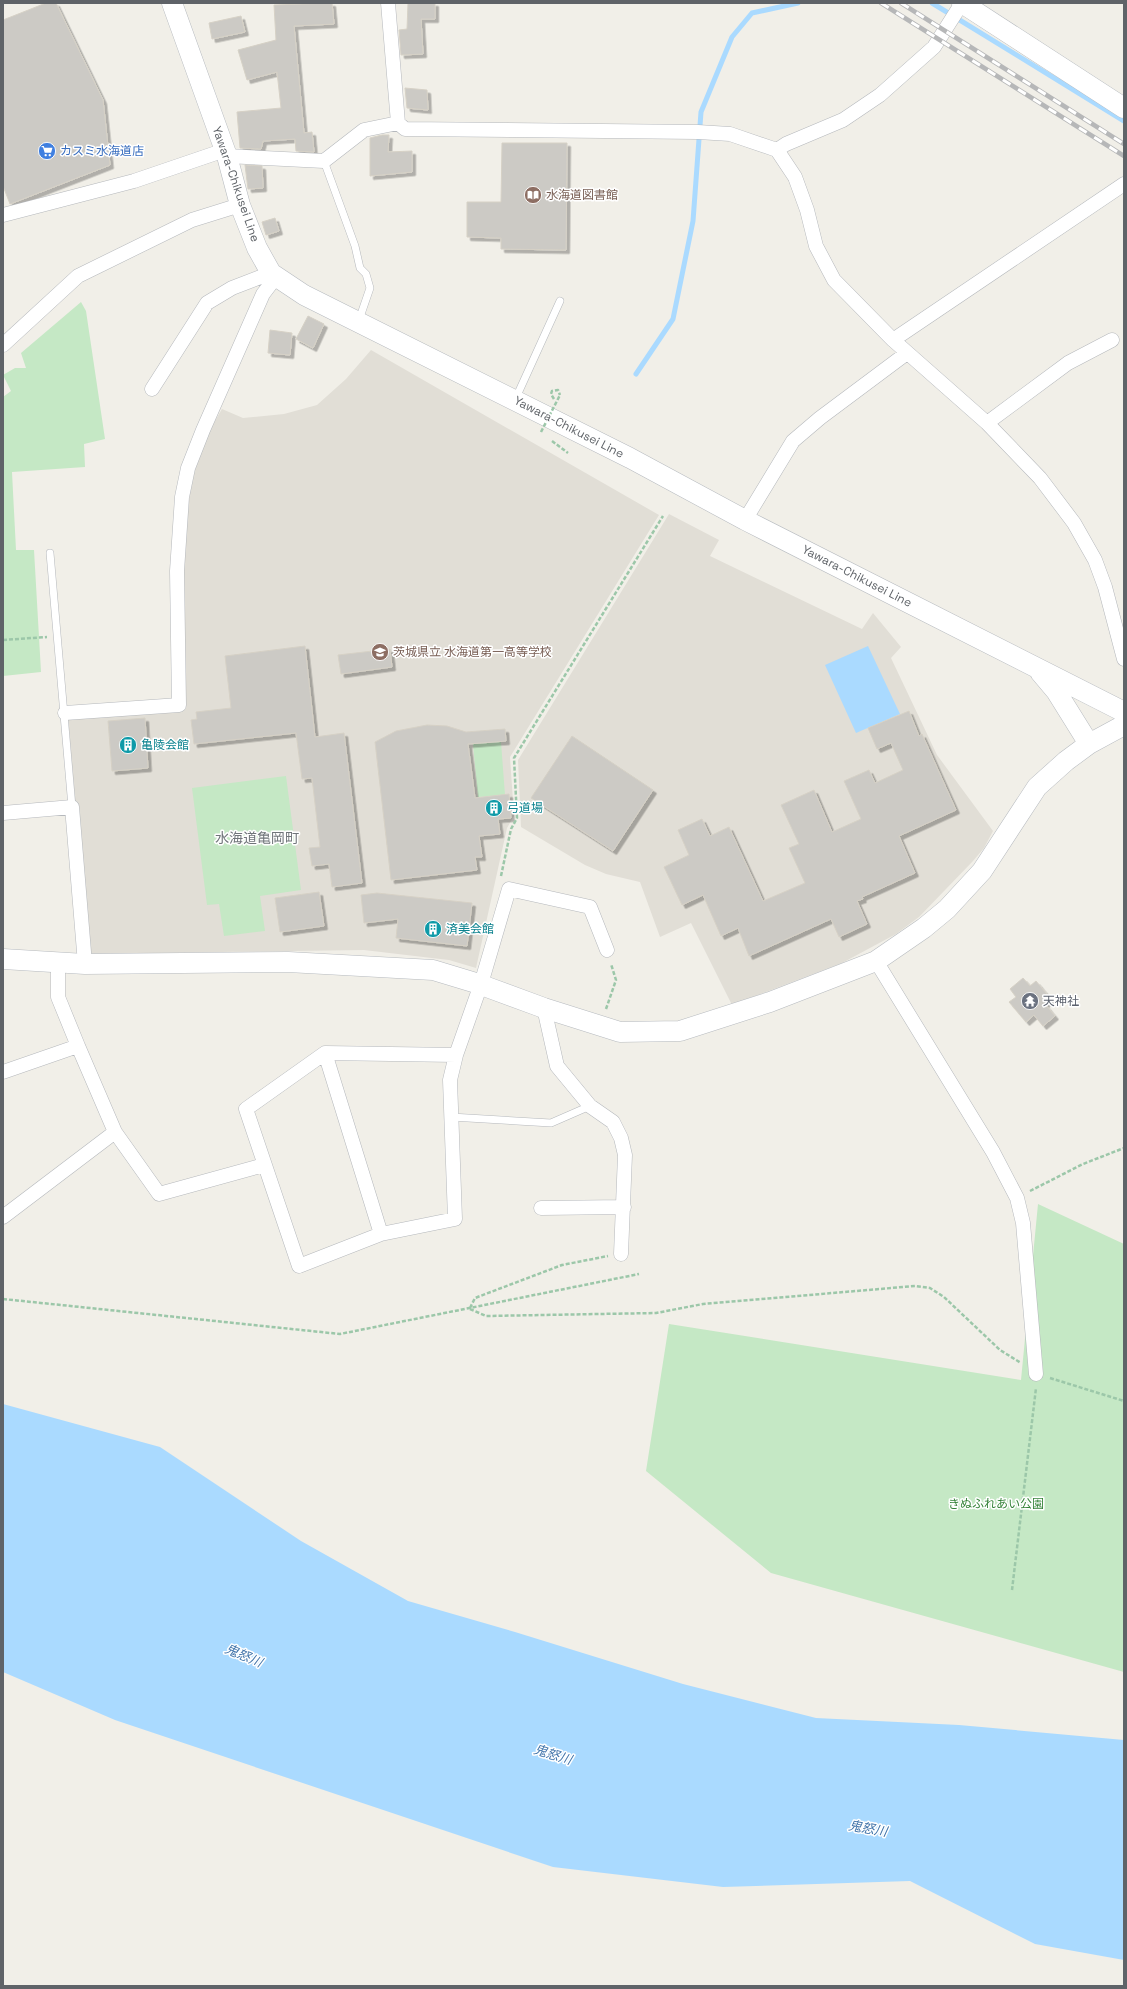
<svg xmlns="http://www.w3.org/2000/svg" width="1127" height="1989" font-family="'Space Grotesk','Noto Sans JP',sans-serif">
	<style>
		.education { fill: #e1ded6 }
		.green { fill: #c5e8c5 }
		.water { fill: #aadaff }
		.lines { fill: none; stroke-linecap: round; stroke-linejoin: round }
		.stream { stroke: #aadaff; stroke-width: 5 }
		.building { fill: #cccac5; stroke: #d6d1c6; filter: url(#shadow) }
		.lane-casing { stroke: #b5b8bc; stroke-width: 8 }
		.street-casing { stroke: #b5b8bc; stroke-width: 15 }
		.secondary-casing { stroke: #b6babf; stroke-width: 21 }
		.path { stroke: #9cc7a9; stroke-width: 2.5; stroke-dasharray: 4 2; stroke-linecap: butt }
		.lane { stroke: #fff; stroke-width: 7 }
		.street { stroke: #fff; stroke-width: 14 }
		.secondary { stroke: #fff; stroke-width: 20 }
		.rail-casing { stroke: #b6b7b8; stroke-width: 4.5 }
		.rail { stroke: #fff; stroke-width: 3; stroke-dasharray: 9; stroke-linecap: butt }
		.path-bridge { stroke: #9cc7a9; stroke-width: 2.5; stroke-dasharray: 4 2; stroke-linecap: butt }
		.labels { text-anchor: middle; stroke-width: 3; stroke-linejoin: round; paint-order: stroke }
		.shop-label { font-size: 12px; fill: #366cbe; stroke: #fff; text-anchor: start }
		.street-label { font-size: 12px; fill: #5f6368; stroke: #fff }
		.education-label { font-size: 12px; fill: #785e54; stroke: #fff; text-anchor: start }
		.culture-label { font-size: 12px; fill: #0d838f; stroke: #fff; text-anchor: start }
		.worship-label { font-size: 12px; fill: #5b616d; stroke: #fff; text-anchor: start }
		.park-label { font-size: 12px; fill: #348238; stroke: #fff }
		.water-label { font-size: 13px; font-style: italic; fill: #4174aa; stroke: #fff }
		.quarter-label { font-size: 14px; fill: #70757a; stroke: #fff }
	</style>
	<defs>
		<filter id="shadow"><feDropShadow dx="3.5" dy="3.5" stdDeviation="0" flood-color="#0004"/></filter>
	</defs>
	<rect width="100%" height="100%" fill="#f1efe8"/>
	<path class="education" d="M 371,350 L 659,515 L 510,757 L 514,816 L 507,828 L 476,968 L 449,960 L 364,950 L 220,952 L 153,953 L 88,958 L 68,717 L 186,709 L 182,571 L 191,482 L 206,436 L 222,409 L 243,418 L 284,414 L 317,405 L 346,379 Z
		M 669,514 L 719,540 L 710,556 L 862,629 L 873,613 L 901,647 L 891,658 L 937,755 L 993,831 L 984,848 L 973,861 L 919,917 L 896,934 L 842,963 L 732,1005 L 691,923 L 660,937 L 640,882 L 606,874 L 585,865 L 521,827 L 518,760 Z"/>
	<path class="green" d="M 81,302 L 86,311 L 105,439 L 84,444 L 85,467 L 12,472 L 16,550 L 34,550 L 41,672 L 3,676 L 3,397 L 11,391 L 3,375 L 15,368 L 26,368 L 21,353 Z
		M 501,742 L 505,795 L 478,797 L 473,744 Z
		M 286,776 L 301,890 L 260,896 L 265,931 L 224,936 L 219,904 L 207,905 L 192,788 Z
		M 1038,1204 L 1124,1244 L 1124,1672 L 771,1573 L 646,1471 L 669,1324 L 1021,1380 Z"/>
	<path class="water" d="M 868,646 L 900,714 L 856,733 L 825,665 Z
		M 3,1404 L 160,1447 L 301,1541 L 408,1601 L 515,1632 L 683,1684 L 816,1718 L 959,1725 L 1124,1740 L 1124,1960 L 1035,1944 L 910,1881 L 723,1887 L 553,1867 L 115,1720 L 3,1672 Z"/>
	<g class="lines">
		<path class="stream" d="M 932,3 L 1124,121
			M 636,374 L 673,319 L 693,221 L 701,112 L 732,37 L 752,13 L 798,3"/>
	</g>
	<path class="building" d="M 46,3 L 56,3 L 103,100 L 110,165 L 10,204 L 3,186 L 3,20 Z
		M 332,3 L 334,24 L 294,26 L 304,133 L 312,132 L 314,152 L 296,151 L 295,139 L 263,141 L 261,149 L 240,148 L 237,112 L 281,108 L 277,72 L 247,80 L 238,50 L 276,40 L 274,5 Z
		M 408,3 L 435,3 L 435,19 L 421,19 L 423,54 L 401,55 L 399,30 L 407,29 Z
		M 241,16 L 245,32 L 212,39 L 209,23 Z
		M 405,88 L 427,90 L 428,110 L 407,108 Z
		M 382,135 L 389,135 L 388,152 L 412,151 L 412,172 L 370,176 L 370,138 Z
		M 502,143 L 567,143 L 566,250 L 501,249 L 501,238 L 467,237 L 467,202 L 501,202 Z
		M 245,165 L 262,166 L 263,188 L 248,189 Z
		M 275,218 L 279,231 L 266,235 L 262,222 Z
		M 308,316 L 324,324 L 313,348 L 296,339 Z
		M 270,330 L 292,333 L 290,355 L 268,353 Z
		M 305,646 L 315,737 L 344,733 L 362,883 L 332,887 L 329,864 L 312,866 L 309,848 L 320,847 L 312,778 L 302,779 L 296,733 L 194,744 L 191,720 L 197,719 L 196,712 L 231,708 L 225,656 Z
		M 390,649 L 392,667 L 341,674 L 338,655 Z
		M 909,711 L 919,736 L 922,734 L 956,810 L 899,836 L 915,873 L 862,897 L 863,899 L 857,901 L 867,924 L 839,937 L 831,919 L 749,956 L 738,928 L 721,936 L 703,895 L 682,905 L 664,867 L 689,855 L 678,830 L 702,819 L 710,836 L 729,827 L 763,901 L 805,883 L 789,848 L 799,844 L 781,805 L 814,790 L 832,832 L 861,819 L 844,781 L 869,770 L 875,783 L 903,770 L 891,743 L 877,749 L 868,728 Z
		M 145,718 L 148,768 L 112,771 L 108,721 Z
		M 427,725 L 447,726 L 466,732 L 505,729 L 506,741 L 468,744 L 475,798 L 509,794 L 511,818 L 498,819 L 500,834 L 479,836 L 482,857 L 475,857 L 477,870 L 391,880 L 375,742 L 396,731 Z
		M 572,736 L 653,790 L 613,851 L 531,798 Z
		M 319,892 L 324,926 L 280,932 L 275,898 Z
		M 377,893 L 472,903 L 467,946 L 396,938 L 398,919 L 364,923 L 361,895 Z
		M 1023,978 L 1030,986 L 1036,981 L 1051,999 L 1045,1004 L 1055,1016 L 1043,1026 L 1034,1015 L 1026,1022 L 1009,1002 L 1016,997 L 1010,989 Z"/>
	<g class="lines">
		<defs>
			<path id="lane" d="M 324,161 L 355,246 L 360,268 L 366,274 L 370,288 L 359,320
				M 515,400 L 560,301
				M 50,553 L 72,807
				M 451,1117 L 551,1123 L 590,1106"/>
			<path id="street" d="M 388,3 L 398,123 L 405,129 L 698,132 L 730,134 L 777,150 L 795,177 L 807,210 L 816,246 L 834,280 L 893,340 L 987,423 L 1040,478 L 1074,523 L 1095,560 L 1105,587 L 1124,659
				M 777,150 L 786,144 L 843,120 L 880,95 L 934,47 L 962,3
				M 227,156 L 324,161 L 364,130 L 398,123
				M 3,215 L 134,181 L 225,150
				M 893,340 L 1124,184
				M 3,345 L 78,276 L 192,220 L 240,205
				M 152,389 L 207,303 L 232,288 L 271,273
				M 987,423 L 1068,363 L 1112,340
				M 745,520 L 793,441 L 820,418 L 907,353
				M 65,713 L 179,705 L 177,571 L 182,497 L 188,468 L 203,430 L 263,294 L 276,277
				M 3,813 L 72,807 L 85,964
				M 876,961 L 993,1152 L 1017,1198 L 1023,1223 L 1036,1374
				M 58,963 L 58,997 L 78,1046
				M 544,1008 L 557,1066 L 590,1106 L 613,1122 L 621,1138 L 625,1155 L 621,1254
				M 325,1053 L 381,1234
				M 456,1055 L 325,1053 L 246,1109 L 299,1266 L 381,1234 L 455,1219 L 450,1080 L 456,1055 L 481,984 L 509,889 L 590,907 L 607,950
				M 3,1072 L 78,1046 L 115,1132 L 159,1194 L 264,1165
				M 541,1208 L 624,1207
				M 3,1217 L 115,1132"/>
			<path id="secondary" d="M 172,3 L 227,156 L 240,205 L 257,248 L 271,273 L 304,295 L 630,458 L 745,520 L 1124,712
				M 962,3 L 1124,108
				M 1040,672 L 1056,691 L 1089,744
				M 3,959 L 85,964 L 288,962 L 433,970 L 476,983 L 544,1008 L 620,1032 L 680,1031 L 770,1002 L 876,961 L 924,928 L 947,909 L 982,871 L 1037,787 L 1066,761 L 1089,744 L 1124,725"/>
		</defs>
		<use href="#lane" class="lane-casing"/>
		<use href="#street" class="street-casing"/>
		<use href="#secondary" class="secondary-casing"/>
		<path class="path" d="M 554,399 L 551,394 L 552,391 L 558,390 L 560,395
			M 552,441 L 568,453
			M 3,640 L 47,637
			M 501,876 L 511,829 L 517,818 L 514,758 L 663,516
			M 606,1009 L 616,980 L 611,964
			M 1030,1191 L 1083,1164 L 1124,1148
			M 3,1299 L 340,1334 L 639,1274
			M 470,1308 L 475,1298 L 562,1265 L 608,1256
			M 470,1309 L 486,1316 L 656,1313 L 703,1304 L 915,1286 L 930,1288 L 944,1297 L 1000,1350 L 1021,1363
			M 1050,1378 L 1124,1401
			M 1012,1590 L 1036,1388"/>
		<use href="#lane" class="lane"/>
		<use href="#street" class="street"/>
		<use href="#secondary" class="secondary"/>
		<defs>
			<path id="rail" d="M 881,3 L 1124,156
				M 901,3 L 1124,144"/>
		</defs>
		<use href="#rail" class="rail-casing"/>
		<use href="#rail" class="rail"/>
		<path class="path-bridge" d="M 541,432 L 560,395"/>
	</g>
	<defs>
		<symbol id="supermarket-disc" viewBox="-11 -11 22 22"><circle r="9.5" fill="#3f7fe0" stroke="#fff"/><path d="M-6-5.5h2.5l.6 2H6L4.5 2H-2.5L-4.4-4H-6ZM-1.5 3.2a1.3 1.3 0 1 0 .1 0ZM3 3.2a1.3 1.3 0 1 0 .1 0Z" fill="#fff"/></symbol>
		<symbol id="library-disc" viewBox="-11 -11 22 22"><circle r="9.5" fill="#8d6e63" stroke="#fff"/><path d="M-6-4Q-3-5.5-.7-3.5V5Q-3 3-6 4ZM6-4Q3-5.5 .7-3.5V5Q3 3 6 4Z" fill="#fff"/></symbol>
		<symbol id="school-disc" viewBox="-11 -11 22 22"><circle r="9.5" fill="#8d6e63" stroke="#fff"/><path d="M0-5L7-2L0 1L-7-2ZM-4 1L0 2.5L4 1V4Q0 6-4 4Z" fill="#fff"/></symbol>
		<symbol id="building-disc" viewBox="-11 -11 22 22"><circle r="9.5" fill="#0f9aa8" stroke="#fff"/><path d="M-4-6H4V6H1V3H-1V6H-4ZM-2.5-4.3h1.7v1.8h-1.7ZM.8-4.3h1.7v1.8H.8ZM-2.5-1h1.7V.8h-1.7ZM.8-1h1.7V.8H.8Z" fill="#fff"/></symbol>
		<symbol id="temple-disc" viewBox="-11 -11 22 22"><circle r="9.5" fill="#6b7280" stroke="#fff"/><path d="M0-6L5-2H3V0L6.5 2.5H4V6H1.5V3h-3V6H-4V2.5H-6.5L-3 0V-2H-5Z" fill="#fff"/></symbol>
	</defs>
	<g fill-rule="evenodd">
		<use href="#supermarket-disc" x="37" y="141" width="20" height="20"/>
		<use href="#library-disc" x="523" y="185" width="20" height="20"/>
		<use href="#school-disc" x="370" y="642" width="20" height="20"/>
		<use href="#building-disc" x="118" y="735" width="20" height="20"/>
		<use href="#building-disc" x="484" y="798" width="20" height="20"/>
		<use href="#building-disc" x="423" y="919" width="20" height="20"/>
		<use href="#temple-disc" x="1020" y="991" width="20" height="20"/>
	</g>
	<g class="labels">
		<g class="shop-label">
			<text x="60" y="155">カスミ水海道店</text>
		</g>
		<g class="street-label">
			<text transform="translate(236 184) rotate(71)" y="4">Yawara-Chikusei Line</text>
			<text transform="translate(569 427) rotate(27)" y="4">Yawara-Chikusei Line</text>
			<text transform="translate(857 576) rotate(27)" y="4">Yawara-Chikusei Line</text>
		</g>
		<g class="education-label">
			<text x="546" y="199">水海道図書館</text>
			<text x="393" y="656">茨城県立 水海道第一高等学校</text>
		</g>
		<g class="culture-label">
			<text x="141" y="749">亀陵会館</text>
			<text x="507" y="812">弓道場</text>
			<text x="446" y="933">済美会館</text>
		</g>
		<g class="worship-label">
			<text x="1043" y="1005">天神社</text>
		</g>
		<g class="park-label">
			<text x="996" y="1508">きぬふれあい公園</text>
		</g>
		<g class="water-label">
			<text transform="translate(244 1655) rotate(23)" y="5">鬼怒川</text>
			<text transform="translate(553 1754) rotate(17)" y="5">鬼怒川</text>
			<text transform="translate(868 1828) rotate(10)" y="5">鬼怒川</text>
		</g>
		<g class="quarter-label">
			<text x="257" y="843">水海道亀岡町</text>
		</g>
	</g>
	<rect width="1127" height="1989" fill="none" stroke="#5f6368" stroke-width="8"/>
</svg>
